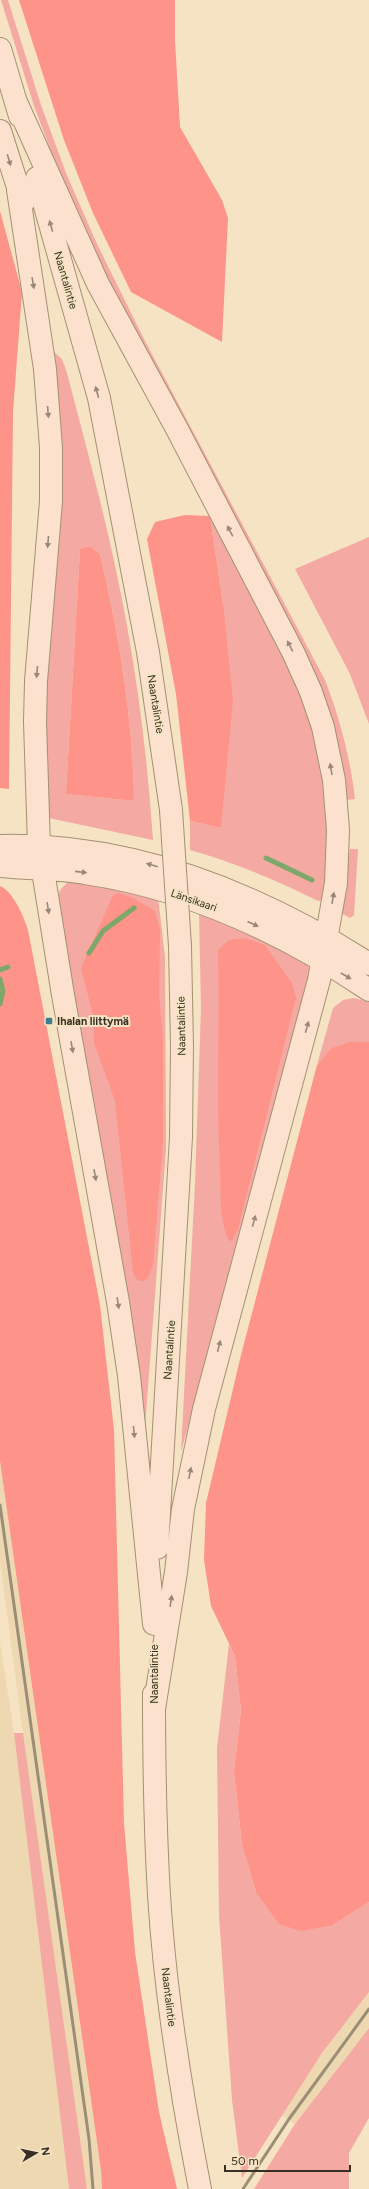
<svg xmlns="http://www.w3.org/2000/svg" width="369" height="2189" font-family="Figtree,sans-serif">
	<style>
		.built { fill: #eed8b1 }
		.green { fill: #f4aaa2; fill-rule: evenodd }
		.forest { fill: #fd9389 }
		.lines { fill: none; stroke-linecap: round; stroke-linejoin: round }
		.stream { stroke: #7ea86a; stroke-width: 5 }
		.secondary-casing { stroke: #a29173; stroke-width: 24 }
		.secondary { stroke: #fce1ce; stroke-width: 22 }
		.rail { stroke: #9b8e77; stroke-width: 3 }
		.secondary-bridge-casing { stroke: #a29173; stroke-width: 24; stroke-linecap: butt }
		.secondary-bridge { stroke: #fce1ce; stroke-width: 22 }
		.oneway { fill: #998878 }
		.poi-dot { fill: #3e7c91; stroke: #f6e3c3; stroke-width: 1.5 }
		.labels { text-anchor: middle; stroke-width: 4; stroke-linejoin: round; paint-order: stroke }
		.street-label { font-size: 11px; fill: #362f23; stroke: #f6e3c3 }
		.poi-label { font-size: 11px; font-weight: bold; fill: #362f23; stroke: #f6e3c3; text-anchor: start }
	</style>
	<rect width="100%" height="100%" fill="#f6e3c3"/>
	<path class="built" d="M 0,1461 L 101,2170 L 102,2189 L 87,2189 L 57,1988 L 0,1561 Z
		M 0,1642 L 14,1733 L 69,2189 L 0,2189 Z
		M 369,1992 L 369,2028 L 295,2124 L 282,2115 L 322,2053 Z"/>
	<path class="green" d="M 1,0 L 8,0 L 41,105 L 66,173 L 97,244 L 145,341 L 325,680 C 340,719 350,757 355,799 L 347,800 L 340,752 L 326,711 L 117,300 L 60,175 L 34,106 Z
		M 54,352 L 62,359 L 67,373 C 89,457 112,541 127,626 C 140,697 148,768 153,840 L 44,817 L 52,355 ZM 90,546 L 100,554 C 119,636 133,717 134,801 L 66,794 L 80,549 Z
		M 210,516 L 298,682 L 313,729 L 323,773 L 328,812 L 329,855 L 323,900 L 318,901 C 277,880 235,863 190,850 L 190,821 L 221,828 L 223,604 Z
		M 369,537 L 369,724 L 350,674 L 295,569 Z
		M 350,849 L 358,849 L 354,915 L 350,918 L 341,913 Z
		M 69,881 L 158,897 L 165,957 L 166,1149 L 145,1427 L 58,897 L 60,890 Z
		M 199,912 L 211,915 L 307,961 L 311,976 L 279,1086 L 234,1260 L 181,1452 L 195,1183 L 201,1009 Z
		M 354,998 L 369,1002 L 369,1042 C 341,1042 336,1044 317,1065 L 333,1008 L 343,1000 Z
		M 229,1644 L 235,1656 L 241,1710 L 234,1771 L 242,1845 L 256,1892 L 333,1925 L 369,1902 L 369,1992 L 322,2053 L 242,2178 L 232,2100 L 219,1916 L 217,1748 Z
		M 14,1733 L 23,1733 L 87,2189 L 69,2189 Z
		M 369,2028 L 369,2118 L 349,2153 L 349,2189 L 254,2189 L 295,2124 Z"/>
	<path class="forest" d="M 19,0 L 175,0 L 175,40 L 180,127 L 222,200 L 228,218 L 222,342 L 131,292 L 93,213 L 64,140 Z
		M 0,211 L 22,292 L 13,412 L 9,789 L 0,788 Z
		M 185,515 L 210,516 L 223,604 L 233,700 L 221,828 L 190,821 L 176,694 L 147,539 L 155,522 Z
		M 90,546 L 100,554 C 119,636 133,717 134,801 L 66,794 L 80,549 Z
		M 0,886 C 13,891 24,917 28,930 L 100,1305 L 114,1430 L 124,1823 L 135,1952 L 159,2112 L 177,2189 L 102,2189 L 101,2170 L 0,1461 Z
		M 119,893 L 133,898 L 155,911 L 160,929 L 159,995 L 163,1040 L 163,1141 L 153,1265 L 148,1278 L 143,1281 C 137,1281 135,1278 133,1272 L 115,1101 L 94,1043 L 93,1015 L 81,968 L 113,895 Z
		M 244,938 L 265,945 L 292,983 L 296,998 L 238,1229 L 232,1241 L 228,1240 C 219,1217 221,1192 220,1168 C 216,1095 220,1023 218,950 L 229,940 Z
		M 350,1042 L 369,1042 L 369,1902 L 333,1925 L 301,1931 L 279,1924 L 256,1892 L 242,1845 L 234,1771 L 241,1710 L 235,1656 L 211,1606 L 204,1560 L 206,1503 L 241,1355 L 317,1065 L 332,1048 Z"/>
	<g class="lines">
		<path class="stream" d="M 266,858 L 312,880
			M 89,953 L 103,931 L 134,908
			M 0,970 L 8,967
			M 0,979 L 3,991 L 0,1004"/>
		<defs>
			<path id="secondary" d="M 0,49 L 20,116
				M 16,102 L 98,284 L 177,429 L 294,654 L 311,692 L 323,727 L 334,780 L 338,830 L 336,883 L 319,980 L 204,1409 L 183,1509 L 176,1572 L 154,1709
				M 0,131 L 23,203
				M 37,178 L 99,398 L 148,652 L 171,810
				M 18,190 L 45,369 L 51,448 L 51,501 L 36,681 L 35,722 L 39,846 L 63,995 L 118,1302 L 129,1376 L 154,1624
				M 0,846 C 133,843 258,893 369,964
				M 0,866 C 28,869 57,868 85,873 C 187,888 283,932 369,990
				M 157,1548 L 181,1137 L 182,1047 L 180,946
				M 154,1694 C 154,1761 155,1828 159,1895 C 165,1993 181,2092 200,2189"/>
		</defs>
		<use href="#secondary" class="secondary-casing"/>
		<use href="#secondary" class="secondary"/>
		<path class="rail" d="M 0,1505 L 89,2139 L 93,2189
			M 243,2189 L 289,2119 L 369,2009"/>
		<defs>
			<path id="secondary-bridge" d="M 171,810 L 180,946"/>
		</defs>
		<use href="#secondary-bridge" class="secondary-bridge-casing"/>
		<use href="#secondary-bridge" class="secondary-bridge"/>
	</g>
	<defs><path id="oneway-solid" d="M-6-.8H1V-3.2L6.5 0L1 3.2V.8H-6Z"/></defs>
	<g class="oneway">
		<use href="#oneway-solid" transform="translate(9 160) rotate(73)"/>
		<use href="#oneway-solid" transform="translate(51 226) rotate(-106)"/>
		<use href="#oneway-solid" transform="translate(33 283) rotate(81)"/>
		<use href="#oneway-solid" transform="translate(97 392) rotate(-105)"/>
		<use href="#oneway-solid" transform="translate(48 412) rotate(86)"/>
		<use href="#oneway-solid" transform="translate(230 531) rotate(-118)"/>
		<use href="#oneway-solid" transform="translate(48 542) rotate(95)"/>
		<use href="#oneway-solid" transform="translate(290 646) rotate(-117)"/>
		<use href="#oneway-solid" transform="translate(37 672) rotate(95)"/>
		<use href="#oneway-solid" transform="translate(331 769) rotate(-100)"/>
		<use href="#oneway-solid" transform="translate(152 865) rotate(-164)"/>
		<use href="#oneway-solid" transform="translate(81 872) rotate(6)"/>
		<use href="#oneway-solid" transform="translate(333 898) rotate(-80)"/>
		<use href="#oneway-solid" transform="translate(48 908) rotate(81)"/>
		<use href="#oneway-solid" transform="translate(253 924) rotate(24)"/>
		<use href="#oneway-solid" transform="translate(346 976) rotate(30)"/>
		<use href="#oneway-solid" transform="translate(307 1027) rotate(-75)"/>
		<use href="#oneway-solid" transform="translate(72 1047) rotate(80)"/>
		<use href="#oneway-solid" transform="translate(95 1175) rotate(80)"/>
		<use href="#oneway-solid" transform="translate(254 1221) rotate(-75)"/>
		<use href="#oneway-solid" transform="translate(118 1303) rotate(81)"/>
		<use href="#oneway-solid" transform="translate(219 1346) rotate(-76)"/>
		<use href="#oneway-solid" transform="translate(134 1432) rotate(84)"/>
		<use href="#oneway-solid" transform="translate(190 1473) rotate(-79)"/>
		<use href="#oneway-solid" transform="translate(171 1601) rotate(-81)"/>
	</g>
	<rect class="poi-dot" x="45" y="1017" width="8" height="8" rx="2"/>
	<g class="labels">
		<g class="street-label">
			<text transform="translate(66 280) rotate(74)" y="4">Naantalintie</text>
			<text transform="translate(156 704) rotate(81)" y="4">Naantalintie</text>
			<text transform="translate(194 900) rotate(19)" y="4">Länsikaari</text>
			<text transform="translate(181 1026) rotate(-91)" y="4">Naantalintie</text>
			<text transform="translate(169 1350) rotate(-86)" y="4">Naantalintie</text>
			<text transform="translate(154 1674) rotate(-90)" y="4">Naantalintie</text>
			<text transform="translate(169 1997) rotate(83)" y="4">Naantalintie</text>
		</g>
		<g class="poi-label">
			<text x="57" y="1025">Ihalan liittymä</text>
		</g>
	</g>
	<g transform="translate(36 2153) rotate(81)" stroke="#f6e3c3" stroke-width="3" paint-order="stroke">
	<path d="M0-3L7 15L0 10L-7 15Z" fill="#362f23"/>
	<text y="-6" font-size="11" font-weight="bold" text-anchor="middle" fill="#362f23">N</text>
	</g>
	<path d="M225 2165v6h125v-6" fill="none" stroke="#362f23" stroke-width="2"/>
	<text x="231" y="2165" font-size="12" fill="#362f23" stroke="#f6e3c3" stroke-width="3" paint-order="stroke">50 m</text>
</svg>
